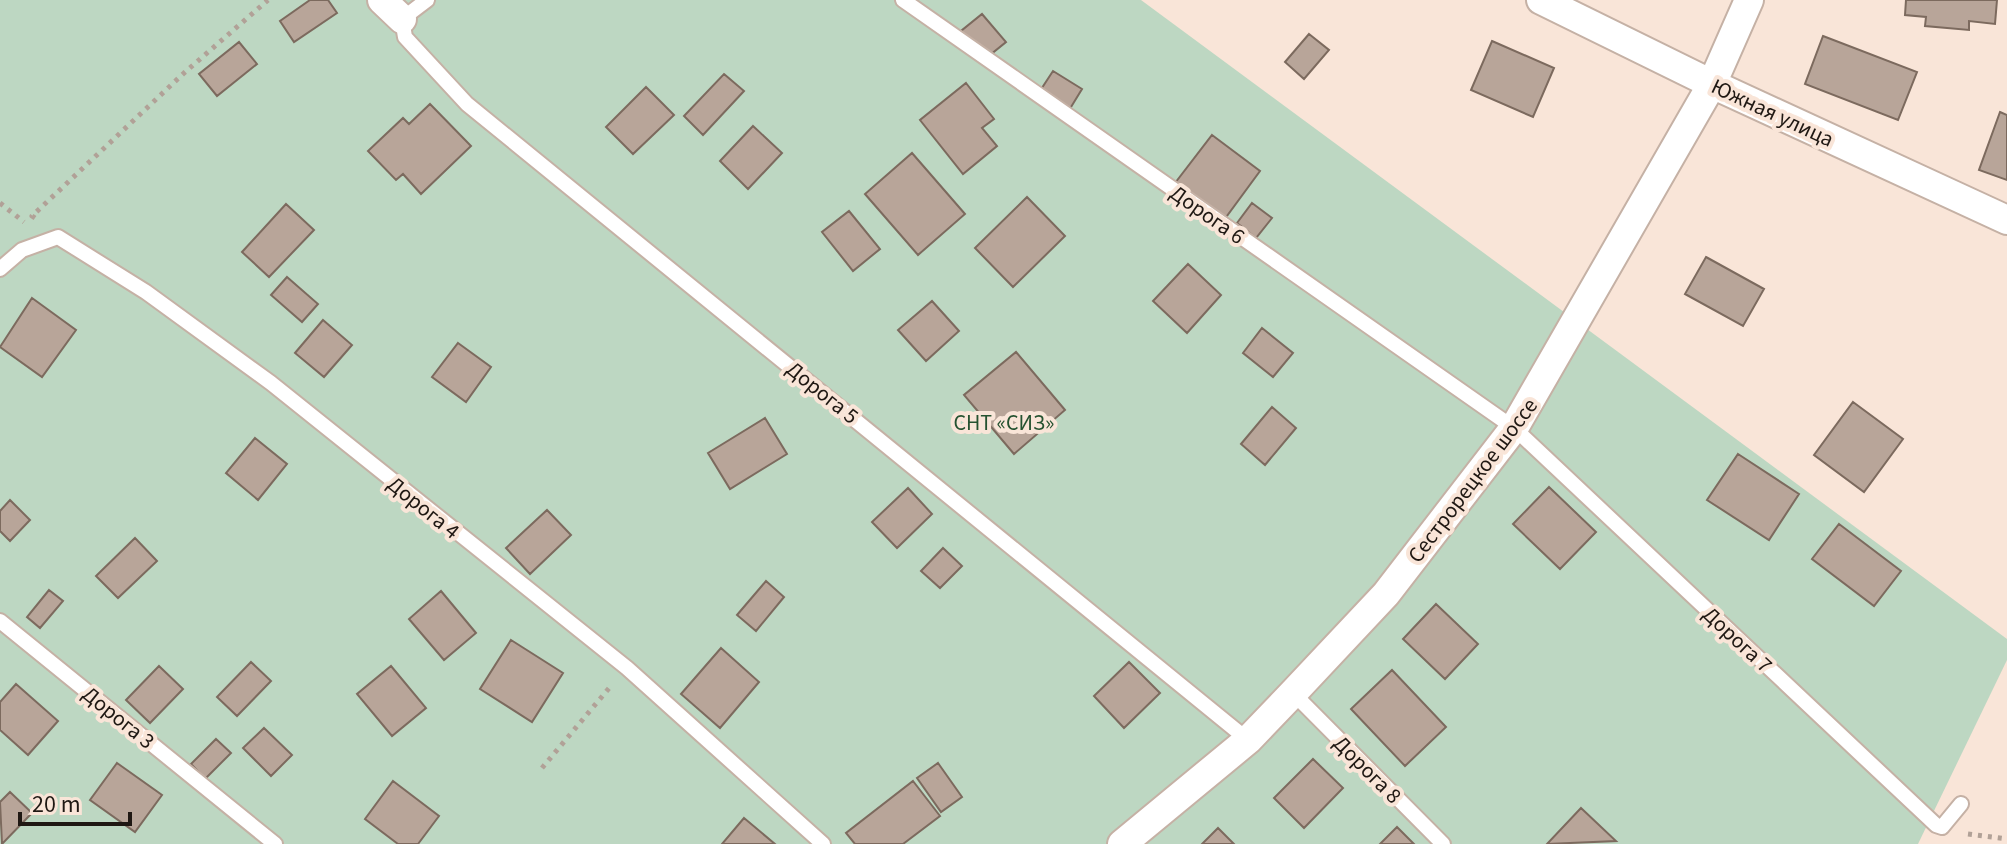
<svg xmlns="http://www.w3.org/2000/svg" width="2007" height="844" font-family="'Source Sans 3',sans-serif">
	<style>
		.green { fill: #bdd7c2 }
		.building { fill: #b8a599; stroke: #7c6a5e; stroke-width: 2 }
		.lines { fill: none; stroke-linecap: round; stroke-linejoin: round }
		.service-casing { stroke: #c5b1a5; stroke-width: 18 }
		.minor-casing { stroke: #c5b1a5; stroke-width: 32 }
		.path { stroke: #b1a197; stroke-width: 5; stroke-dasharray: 4 6; stroke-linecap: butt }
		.service { stroke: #fff; stroke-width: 14 }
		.minor { stroke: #fff; stroke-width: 28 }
		.labels { text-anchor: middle; stroke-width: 8; stroke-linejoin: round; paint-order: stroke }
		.street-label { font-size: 22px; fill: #1f1813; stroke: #f9e5d8 }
		.park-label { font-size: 22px; fill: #255230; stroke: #f9e5d8 }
	</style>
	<rect width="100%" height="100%" fill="#f9e5d8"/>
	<path class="green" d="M 0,0 L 1141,0 L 2007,639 L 2007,660 L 1918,844 L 0,844 Z"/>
	<path class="building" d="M 310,0 L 328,0 L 337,13 L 294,42 L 280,21 Z
		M 1906,0 L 1997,0 L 1995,24 L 1969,21 L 1969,30 L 1925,26 L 1926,17 L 1905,15 Z
		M 982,14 L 1006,42 L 985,59 L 961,31 Z
		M 1309,34 L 1329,50 L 1304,79 L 1285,62 Z
		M 1823,36 L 1917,72 L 1898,120 L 1805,84 Z
		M 1492,41 L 1554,68 L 1533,117 L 1471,90 Z
		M 239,42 L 257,64 L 217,96 L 199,74 Z
		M 1053,71 L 1082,89 L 1068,112 L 1038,94 Z
		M 724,74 L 744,91 L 703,135 L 684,116 Z
		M 966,83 L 994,119 L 982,128 L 997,146 L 963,174 L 920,120 Z
		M 646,87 L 674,115 L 633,154 L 606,127 Z
		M 430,104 L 471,146 L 421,194 L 403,174 L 396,180 L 368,151 L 403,118 L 409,124 Z
		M 2000,112 L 2007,115 L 2007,180 L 1979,170 Z
		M 753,126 L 782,153 L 748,189 L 720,161 Z
		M 1212,135 L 1260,171 L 1221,224 L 1172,187 Z
		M 912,153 L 965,214 L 918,255 L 865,194 Z
		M 1027,197 L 1065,236 L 1013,287 L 975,248 Z
		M 1252,203 L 1272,218 L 1256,238 L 1237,223 Z
		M 286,204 L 314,230 L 269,277 L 242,252 Z
		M 849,211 L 880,249 L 853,271 L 822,232 Z
		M 1706,257 L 1764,289 L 1743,326 L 1685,294 Z
		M 1188,264 L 1221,295 L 1187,333 L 1153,301 Z
		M 287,277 L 318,304 L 302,322 L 271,295 Z
		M 32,298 L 76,330 L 42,377 L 0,347 Z
		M 932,301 L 959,331 L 926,361 L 898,330 Z
		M 323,320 L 352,345 L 324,377 L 295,353 Z
		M 1262,328 L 1293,353 L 1273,377 L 1243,353 Z
		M 458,343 L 491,367 L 466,402 L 432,377 Z
		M 1016,352 L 1065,410 L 1014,454 L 964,395 Z
		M 1853,402 L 1903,439 L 1864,492 L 1814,455 Z
		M 1272,407 L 1296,428 L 1265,465 L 1241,444 Z
		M 765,418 L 787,454 L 730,489 L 708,453 Z
		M 255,438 L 287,464 L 258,500 L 226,473 Z
		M 1738,454 L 1799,494 L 1769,540 L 1707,500 Z
		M 1549,487 L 1596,532 L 1560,569 L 1513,524 Z
		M 908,488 L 932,514 L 897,548 L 872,522 Z
		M 10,500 L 30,520 L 10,541 L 0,531 L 0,511 Z
		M 547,510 L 571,535 L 530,574 L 506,548 Z
		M 1839,524 L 1901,571 L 1874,606 L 1812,559 Z
		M 135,538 L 157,561 L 118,598 L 96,576 Z
		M 943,548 L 962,566 L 940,588 L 921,571 Z
		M 766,581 L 784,597 L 756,631 L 737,615 Z
		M 49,590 L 63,601 L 40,628 L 27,617 Z
		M 441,591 L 476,633 L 444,660 L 409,619 Z
		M 1436,604 L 1478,644 L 1445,679 L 1403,639 Z
		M 511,640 L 563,673 L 532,722 L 480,689 Z
		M 721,648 L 759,682 L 720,728 L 681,694 Z
		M 251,662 L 271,681 L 237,716 L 217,697 Z
		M 1129,662 L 1160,693 L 1124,728 L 1094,696 Z
		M 159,666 L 183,689 L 150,723 L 126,700 Z
		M 391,666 L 426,708 L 392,736 L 357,694 Z
		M 1392,670 L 1446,727 L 1405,766 L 1351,709 Z
		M 16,684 L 58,721 L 28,755 L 0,730 L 0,702 Z
		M 264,728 L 292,755 L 271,776 L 243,748 Z
		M 216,739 L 231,753 L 205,779 L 191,764 Z
		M 1313,759 L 1343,788 L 1304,828 L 1274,798 Z
		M 117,763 L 162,795 L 135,832 L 90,800 Z
		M 938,763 L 962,797 L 941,812 L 917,778 Z
		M 393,781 L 439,816 L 418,844 L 398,844 L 365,819 Z
		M 913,781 L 940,816 L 903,844 L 855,844 L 846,833 Z
		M 10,792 L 32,813 L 2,844 L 0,802 Z
		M 1581,808 L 1616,841 L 1547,844 Z
		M 744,818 L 775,844 L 722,844 Z
		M 1397,827 L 1414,844 L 1380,844 Z
		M 1218,828 L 1234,844 L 1202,844 Z"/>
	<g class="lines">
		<defs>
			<path id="service" d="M 427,0 L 402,19 L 405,37 L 467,104 L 1248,740
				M 903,0 L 1514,428 L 1936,825 L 1942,827 L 1961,804
				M 0,269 L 22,250 L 58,237 L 146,292 L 271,383 L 627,668 L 823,844
				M 0,621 L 275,844
				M 1293,693 L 1443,844"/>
			<path id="minor" d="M 382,0 L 402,19
				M 1541,0 L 1712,84 L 2007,220
				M 1122,844 L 1248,740 L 1293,693 L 1386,594 L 1514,428 L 1712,84 L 1749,0"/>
		</defs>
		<use href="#service" class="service-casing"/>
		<use href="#minor" class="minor-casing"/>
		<path class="path" d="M 0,203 L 24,222
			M 35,218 L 32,216 L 184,73 L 268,0
			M 542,768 L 610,687
			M 1968,834 L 2007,839"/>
		<use href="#service" class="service"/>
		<use href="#minor" class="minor"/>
	</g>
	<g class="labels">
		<g class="street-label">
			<text transform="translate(1773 112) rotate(25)" y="8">Южная улица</text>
			<text transform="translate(1208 214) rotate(35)" y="8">Дорога 6</text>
			<text transform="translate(823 392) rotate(39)" y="8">Дорога 5</text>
			<text transform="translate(1472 480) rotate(-53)" y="8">Сестрорецкое шоссе</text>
			<text transform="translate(424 507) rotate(39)" y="8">Дорога 4</text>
			<text transform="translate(1738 639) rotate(43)" y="8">Дорога 7</text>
			<text transform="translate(119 717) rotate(39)" y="8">Дорога 3</text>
			<text transform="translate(1368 769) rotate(45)" y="8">Дорога 8</text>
		</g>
		<g class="park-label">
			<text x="1004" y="430">СНТ «СИЗ»</text>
		</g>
	</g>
	<path d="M20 812v12h110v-12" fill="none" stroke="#1f1813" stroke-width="4"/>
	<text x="32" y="812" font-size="24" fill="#1f1813" stroke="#f9e5d8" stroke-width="6" paint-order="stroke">20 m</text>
</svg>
